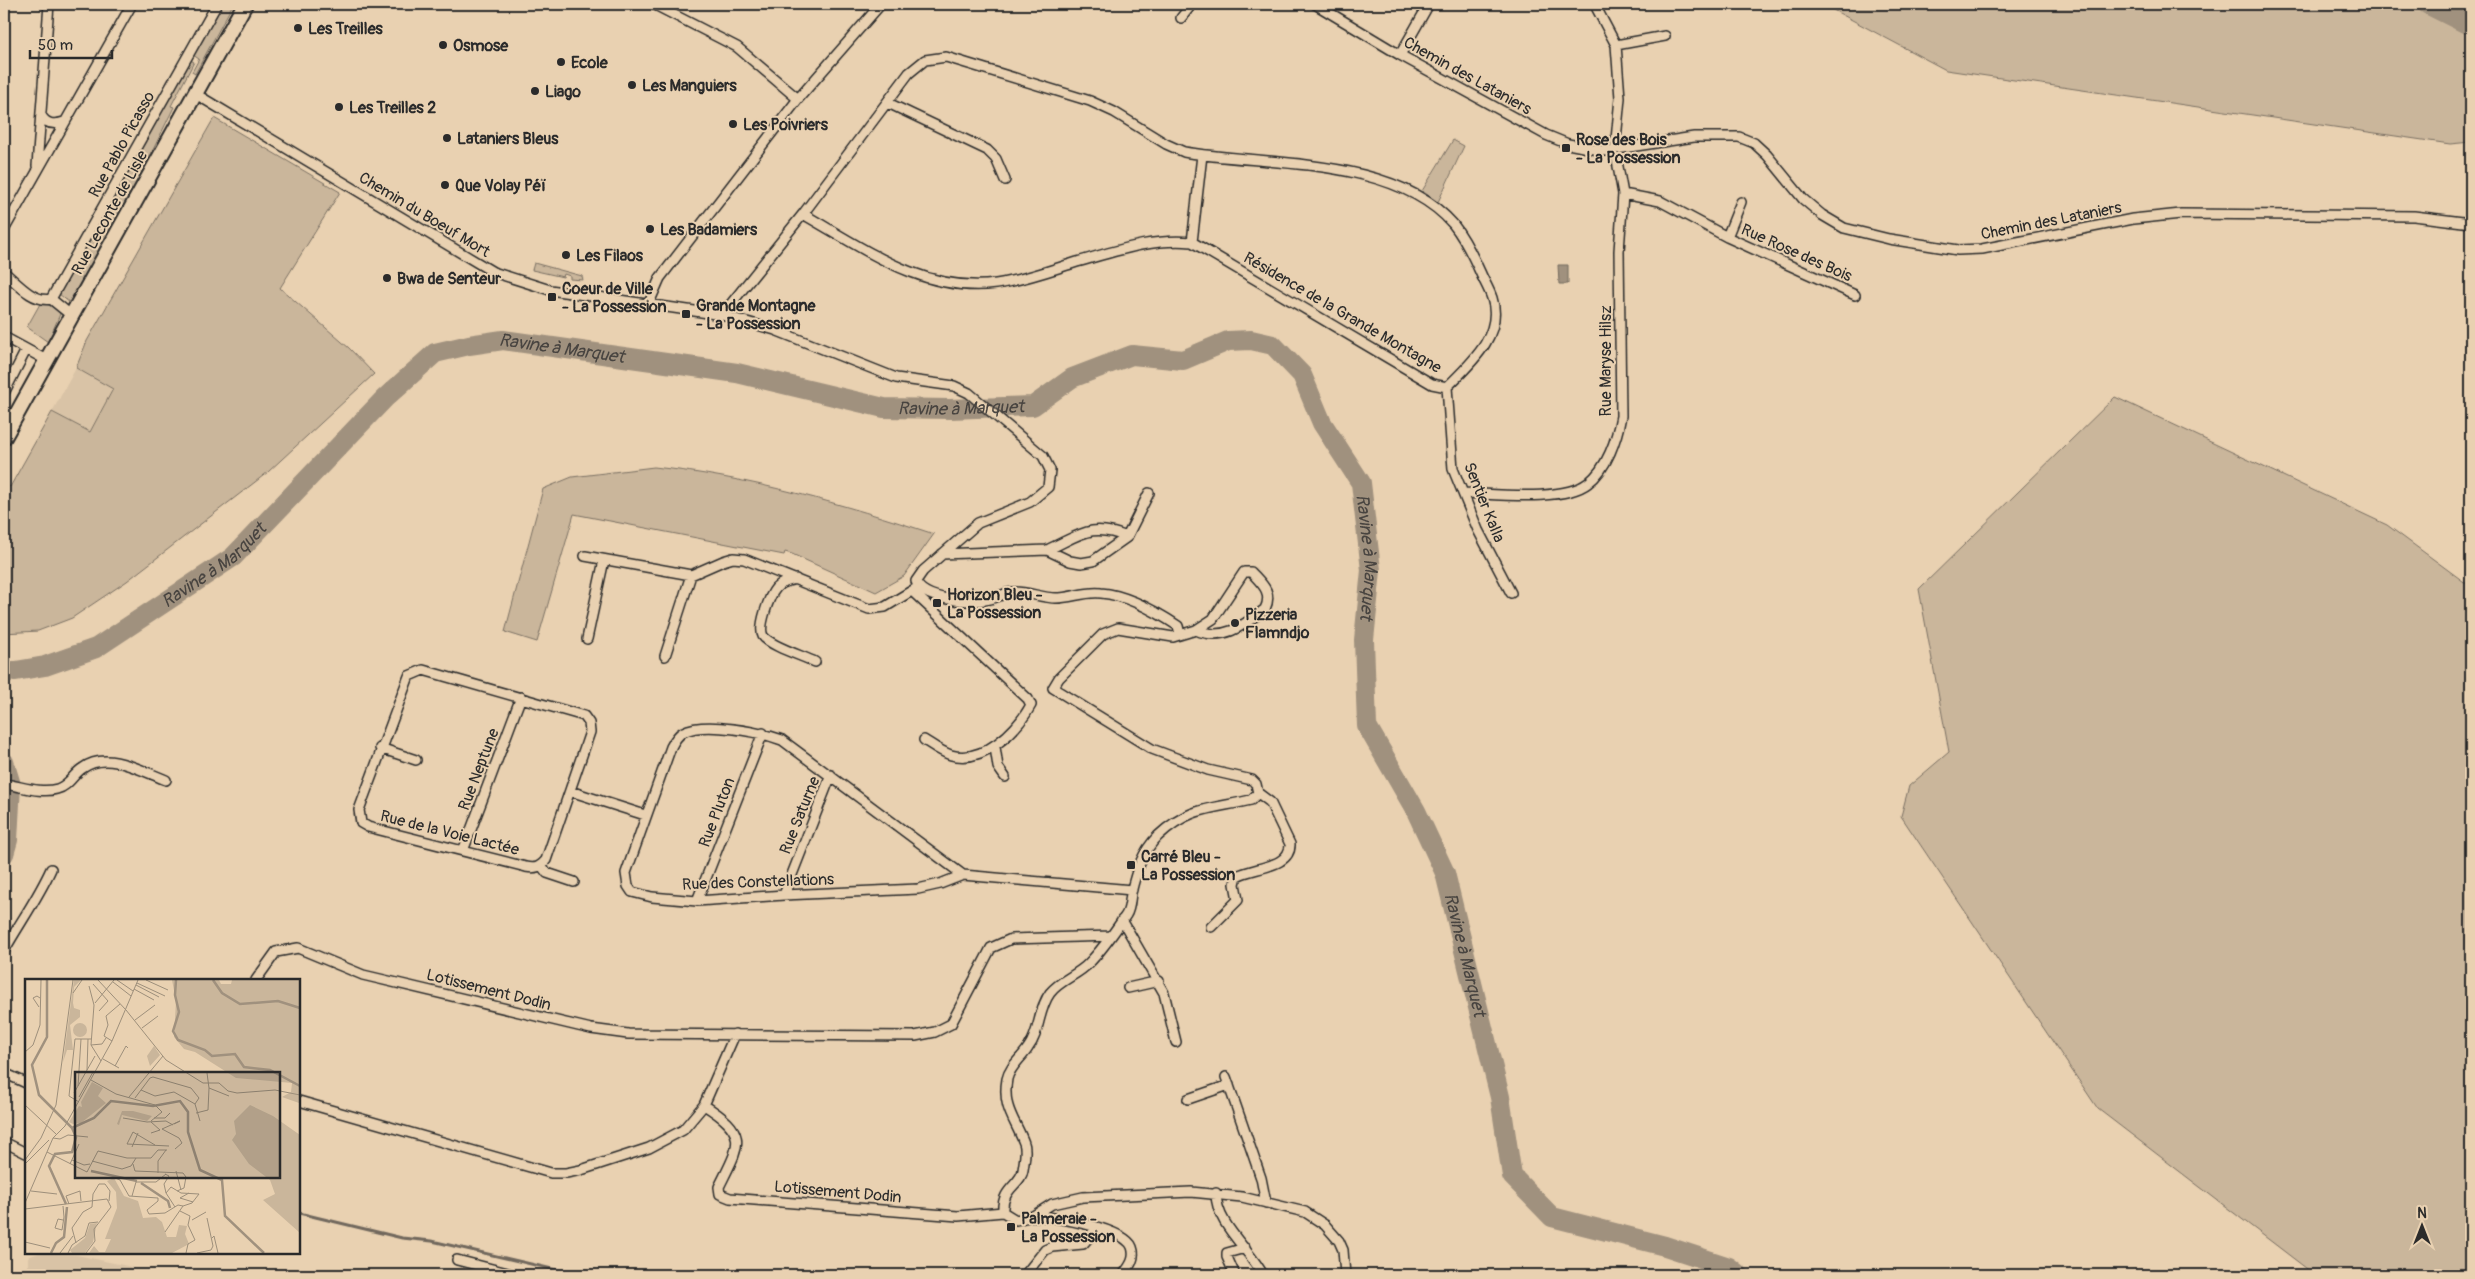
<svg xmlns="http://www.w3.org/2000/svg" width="2475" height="1279" font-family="Pangolin,sans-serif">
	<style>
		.built { fill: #d9c3a6 }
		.green { fill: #cab69b; stroke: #7a7063 }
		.water { fill: #a0917e; stroke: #71685d }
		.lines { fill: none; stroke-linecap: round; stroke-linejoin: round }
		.stream { stroke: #71685d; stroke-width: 3 }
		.river { stroke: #a0917e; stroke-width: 20 }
		.minor-casing { stroke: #2b2b2b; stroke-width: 12 }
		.primary-casing { stroke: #2b2b2b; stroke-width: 18 }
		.minor { stroke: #e9d1b1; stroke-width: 9 }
		.primary { stroke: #e9d1b1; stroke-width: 14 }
		.poi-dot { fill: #2b2b2b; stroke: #e9d1b1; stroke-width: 2 }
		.labels { text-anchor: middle; stroke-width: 4; stroke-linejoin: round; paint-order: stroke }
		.poi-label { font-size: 16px; font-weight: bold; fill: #2b2b2b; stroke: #e9d1b1; text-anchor: start }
		.street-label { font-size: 16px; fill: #2b2b2b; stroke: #e9d1b1 }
		.water-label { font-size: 18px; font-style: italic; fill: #484440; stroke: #e9d1b1 }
		.inset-river { fill: none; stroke: #a0917e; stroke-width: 2.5 }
		.inset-road { fill: none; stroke: #9d8f7b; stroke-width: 1 }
		.view { fill: #2b2b2b; fill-opacity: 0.15; stroke: #2b2b2b; stroke-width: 2.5 }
		.inset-edge { fill: none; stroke: #2b2b2b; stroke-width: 2.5 }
	</style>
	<rect width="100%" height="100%" fill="#e9d1b1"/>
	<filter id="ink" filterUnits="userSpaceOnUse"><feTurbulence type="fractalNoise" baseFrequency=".02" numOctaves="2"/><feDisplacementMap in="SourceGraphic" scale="10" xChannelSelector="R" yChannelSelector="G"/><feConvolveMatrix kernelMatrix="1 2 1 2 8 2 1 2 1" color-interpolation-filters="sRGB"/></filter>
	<g filter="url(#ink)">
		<path class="built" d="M 76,368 L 113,388 L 90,432 L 52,412 Z
			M 39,1253 L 77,1255 L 132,1267 L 129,1275 L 28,1275 L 28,1257 Z"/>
		<path class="green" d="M 222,4 L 233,4 L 195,74 L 192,72 L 199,59 L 193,55 Z
			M 1822,4 L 2471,4 L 2471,142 L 2450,144 L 1946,70 Z
			M 189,59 L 194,62 L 171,106 L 174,107 L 124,209 L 70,303 L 59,294 Z
			M 214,118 L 340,192 L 280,288 L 349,348 L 374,374 L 268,472 L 127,581 L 72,618 L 38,631 L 4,633 L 4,483 L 10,487 L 52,412 L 90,432 L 113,389 L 76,368 L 87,341 Z
			M 1453,140 L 1464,146 L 1438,202 L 1422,191 Z
			M 534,263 L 582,276 L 583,280 L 570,279 L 570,276 L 564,274 L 563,277 L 532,270 Z
			M 41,302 L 58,309 L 60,314 L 48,342 L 27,327 Z
			M 2115,397 L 2387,525 L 2471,587 L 2471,1275 L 2315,1275 L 2098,1109 L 1901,816 L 1909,786 L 1949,752 L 1919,589 Z
			M 654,467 C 749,477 843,504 934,534 L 904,576 L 876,592 L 792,554 L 785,552 L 784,555 L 574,514 L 537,642 L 505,632 L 543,489 L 572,477 Z"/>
		<path class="water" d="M 1558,265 L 1568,265 L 1568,284 L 1559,284 Z"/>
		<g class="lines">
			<path class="stream" d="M 299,1213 L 402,1238 L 432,1241 L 578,1275"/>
			<g class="river">
				<path d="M 2427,4 L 2471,26"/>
				<path id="s1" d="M 4,673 L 45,666 L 96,648 L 233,557 L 385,398 L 435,353 L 469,345 L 503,340 L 737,373 L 884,408 L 950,409 L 1033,406 L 1072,378 L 1132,355 L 1183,360 L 1228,341 L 1251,340 L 1273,345 L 1302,375 L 1322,423 L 1361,483 L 1371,570 L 1364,640 L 1367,726 L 1416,811 L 1445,873 L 1500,1097 L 1512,1176 L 1552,1217 L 1665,1246 L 1729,1267 L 1739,1275"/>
				<path d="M 4,762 L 11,785 L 8,840 L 4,854"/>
			</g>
			<defs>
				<path id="minor" d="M 1315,4 L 1400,55 L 1546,135 L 1568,144 L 1604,151 L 1694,137 L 1739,137 L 1754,143 L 1767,155 L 1803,199 L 1822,215 L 1844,228 L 1889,239 L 1958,250 L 1982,249 L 2133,219 L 2181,214 L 2414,216 L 2471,223
					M 655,5 L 737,47 L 798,99
					M 1597,9 L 1616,45 L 1620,98 L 1615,150 L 1623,194 L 1660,201 L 1727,237 L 1855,295
					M 1181,18 L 1192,4
					M 1616,45 L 1665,36
					M 1400,55 L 1429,4
					M 194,93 L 493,272 L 550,290 L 722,315 L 775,330 L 896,378 L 954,386 L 969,393 L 1043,456 L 1050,470 L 1048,487 L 1030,502 L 978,523 L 923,571 L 916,581 C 921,600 969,603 985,600 C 996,599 1004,592 1015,592 C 1029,592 1042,598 1056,598 C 1071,598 1086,591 1101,593 C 1127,595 1157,612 1178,626 L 1180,634
					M 888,103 L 987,150 L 996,159 L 1005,180
					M 41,115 C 46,125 54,125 64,122
					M 37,166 L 49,4
					M 4,230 L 132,4
					M 1727,237 L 1741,202
					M 1192,242 L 1202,155
					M 4,272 C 16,282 33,303 51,299 L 72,316
					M 51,299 L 217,4
					M 649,303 L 660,278 L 798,99 L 881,4
					M 722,315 L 803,214 L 909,73 L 925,60 L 946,57 L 1090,101 L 1114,112 L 1166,144 L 1184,152 C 1266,166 1394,156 1453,224 C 1465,239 1473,256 1481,274 C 1484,281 1489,289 1492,298 C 1504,335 1470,364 1447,387 L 1432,384 L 1192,242 C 1152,238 1116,251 1077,262 C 1051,270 1024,280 996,284 C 925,294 863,248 803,214
					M 4,337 L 48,361
					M 1447,387 L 1453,469 L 1478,530 L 1511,593
					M 4,393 L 26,350
					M 1464,493 C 1495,494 1564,502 1588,483 C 1607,469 1617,438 1621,416 L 1619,251 L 1623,194
					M 1047,550 C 1080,535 1091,522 1127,537
					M 942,554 L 1047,550 L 1070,561 L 1081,563 L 1093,561 L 1127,537 L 1149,493
					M 585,556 L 691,575 L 723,561 L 733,558 L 744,559 L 869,609 L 885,607 L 918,587
					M 796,579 C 789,581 781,582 776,588 C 769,596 758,627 763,636 C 770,646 803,656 815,662
					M 912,591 L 1028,699 L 1031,705 C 1017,731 983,764 951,755 C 941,752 932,745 924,740
					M 1196,630 C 1224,642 1244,625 1265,609 C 1273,592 1262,584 1251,572 L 1244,572 L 1213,619 L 1196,630 L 1173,637 L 1118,628 L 1103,634 L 1059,678 L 1053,688 L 1152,749 L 1208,770 L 1252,780 L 1256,784 L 1258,793 L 1251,800 C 1213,809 1190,806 1158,836 C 1142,852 1136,872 1131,893 C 1130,900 1130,909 1126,915 C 1115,931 1103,949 1089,963 C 1078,975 1060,980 1050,993 C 1038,1009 1040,1033 1028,1048 C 1021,1059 1010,1066 1007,1079 C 1002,1108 1015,1119 1024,1143 C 1027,1150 1024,1162 1023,1170 C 1021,1185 1001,1188 1003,1212 L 1016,1220 L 1033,1216 L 1052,1204 L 1083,1197 L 1191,1192 L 1242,1197 L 1305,1212 L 1325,1225 L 1339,1241 L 1343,1250 L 1345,1275
					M 587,639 L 604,560
					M 665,656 L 691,575
					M 423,670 L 584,716 L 589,723 L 590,732 L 546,860 C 540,867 536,869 526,867 L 368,827 L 361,823 L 359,810 L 409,676 Z
					M 995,747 L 998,767 L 1005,777
					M 380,748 L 416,760
					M 4,784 C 21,786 40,794 57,789 C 69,786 73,774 83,768 C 107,750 142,771 166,780
					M 570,791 L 645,815
					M 463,851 L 521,697
					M 541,865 L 547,873 L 574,882
					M 963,875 L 782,740 C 760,732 705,721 683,732 C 678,735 674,741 671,747 L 626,873 L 628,886 L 632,892 L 652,897 L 697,901 L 784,895 L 918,889 L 940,884 L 963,875 L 1132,890
					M 784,895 L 831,775
					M 697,901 L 763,733
					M 1122,920 L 1164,993 L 1176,1042
					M 1211,927 L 1238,900 L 1235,884 L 1237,876 C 1253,867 1291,868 1290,844 L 1270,802 L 1258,793
					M 4,951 C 19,924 38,898 51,869
					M 256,980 L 276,952 L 298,948 L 363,975 L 591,1029 L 628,1034 L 915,1036 L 935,1032 L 951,1024 L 991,948 L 1011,939 L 1111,936
					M 1128,988 L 1159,981
					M 4,1073 L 26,1083
					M 1226,1077 L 1261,1178 L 1266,1203
					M 1188,1099 L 1229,1085
					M 299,1101 L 551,1173 L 566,1173 L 581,1170 L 649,1148 L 683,1130 L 704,1105 L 735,1034
					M 704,1105 C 750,1134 740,1144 719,1187 L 720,1194 L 730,1198 L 958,1216 L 1003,1212
					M 4,1142 L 26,1153
					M 1216,1193 C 1216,1225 1249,1248 1263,1275
					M 1033,1216 C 1052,1216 1125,1228 1132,1247 C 1136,1258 1130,1266 1123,1275
					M 457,1260 L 515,1275
					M 1025,1275 L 1045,1250 L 1052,1247 L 1083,1244 L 1097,1228
					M 1235,1275 L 1227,1257 L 1227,1253 L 1245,1248"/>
				<path id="primary" d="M 4,437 L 245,4"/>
			</defs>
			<use href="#minor" class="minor-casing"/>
			<use href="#primary" class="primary-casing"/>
			<use href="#minor" class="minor"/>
			<use href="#primary" class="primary"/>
		</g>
	</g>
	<g class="poi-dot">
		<circle cx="298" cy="28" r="5"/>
		<circle cx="443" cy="45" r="5"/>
		<circle cx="561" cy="62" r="5"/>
		<circle cx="632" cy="85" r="5"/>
		<circle cx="535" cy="91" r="5"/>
		<circle cx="339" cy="107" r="5"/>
		<circle cx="733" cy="124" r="5"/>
		<circle cx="447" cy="138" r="5"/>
		<rect x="1561" y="143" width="10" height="10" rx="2.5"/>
		<circle cx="445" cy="185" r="5"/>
		<circle cx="650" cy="229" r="5"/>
		<circle cx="566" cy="255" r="5"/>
		<circle cx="387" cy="278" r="5"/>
		<rect x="547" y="292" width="10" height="10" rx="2.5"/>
		<rect x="681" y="309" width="10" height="10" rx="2.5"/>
		<rect x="932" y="598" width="10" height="10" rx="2.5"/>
		<circle cx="1235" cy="623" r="5"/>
		<rect x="1126" y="860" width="10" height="10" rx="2.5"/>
		<rect x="1006" y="1222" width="10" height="10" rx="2.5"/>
	</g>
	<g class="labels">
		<g class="poi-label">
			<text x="308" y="34">Les Treilles</text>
			<text x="453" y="51">Osmose</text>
			<text x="571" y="68">Ecole</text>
			<text x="642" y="91">Les Manguiers</text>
			<text x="545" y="97">Liago</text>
			<text x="349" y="113">Les Treilles 2</text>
			<text x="743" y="130">Les Poivriers</text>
			<text x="457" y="144">Lataniers Bleus</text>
			<text x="1576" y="145">Rose des Bois<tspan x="1576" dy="18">- La Possession</tspan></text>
			<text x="455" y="191">Que Volay Péï</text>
			<text x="660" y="235">Les Badamiers</text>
			<text x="576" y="261">Les Filaos</text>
			<text x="397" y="284">Bwa de Senteur</text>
			<text x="562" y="294">Coeur de Ville<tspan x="562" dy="18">- La Possession</tspan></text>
			<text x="696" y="311">Grande Montagne<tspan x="696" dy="18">- La Possession</tspan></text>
			<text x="947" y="600">Horizon Bleu -<tspan x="947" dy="18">La Possession</tspan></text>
			<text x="1245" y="620">Pizzeria<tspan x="1245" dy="18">Flamndjo</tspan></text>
			<text x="1141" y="862">Carré Bleu -<tspan x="1141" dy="18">La Possession</tspan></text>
			<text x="1021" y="1224">Palmeraie -<tspan x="1021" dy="18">La Possession</tspan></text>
		</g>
		<g class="street-label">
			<text transform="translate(1468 75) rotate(29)" y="6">Chemin des Lataniers</text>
			<text transform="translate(121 144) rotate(-61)" y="6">Rue Pablo Picasso</text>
			<text transform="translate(109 212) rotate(-61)" y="6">Rue Leconte de Lisle</text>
			<text transform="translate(425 214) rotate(31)" y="6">Chemin du Boeuf Mort</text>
			<text transform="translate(2051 220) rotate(-11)" y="6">Chemin des Lataniers</text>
			<text transform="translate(1797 252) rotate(24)" y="6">Rue Rose des Bois</text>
			<text transform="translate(1343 312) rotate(30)" y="6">Résidence de la Grande Montagne</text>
			<text transform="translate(1605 361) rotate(-90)" y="6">Rue Maryse Hilsz</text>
			<text transform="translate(1485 502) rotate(68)" y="6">Sentier Kalla</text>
			<text transform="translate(478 769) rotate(-69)" y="6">Rue Neptune</text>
			<text transform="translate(716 812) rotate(-69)" y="6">Rue Pluton</text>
			<text transform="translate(799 815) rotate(-68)" y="6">Rue Saturne</text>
			<text transform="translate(450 832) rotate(14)" y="6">Rue de la Voie Lactée</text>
			<text transform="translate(758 881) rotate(-2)" y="6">Rue des Constellations</text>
			<text transform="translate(489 989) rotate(14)" y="6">Lotissement Dodin</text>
			<text transform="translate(838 1191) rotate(5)" y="6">Lotissement Dodin</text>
		</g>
		<g class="water-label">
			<text dy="6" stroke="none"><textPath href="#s1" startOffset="676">Ravine à Marquet</textPath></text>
			<text dy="6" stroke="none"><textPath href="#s1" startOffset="1081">Ravine à Marquet</textPath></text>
			<text dy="6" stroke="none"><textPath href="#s1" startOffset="1651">Ravine à Marquet</textPath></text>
			<text dy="6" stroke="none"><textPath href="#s1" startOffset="240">Ravine à Marquet</textPath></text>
			<text dy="6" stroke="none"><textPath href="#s1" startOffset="2071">Ravine à Marquet</textPath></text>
		</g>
	</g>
	<g transform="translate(25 979)">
		<rect width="275" height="275" fill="#e9d1b1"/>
		<path d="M 49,1 L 56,1 L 49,8 L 48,24 L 49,29 L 55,31 L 55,38 L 45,46 L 48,71 L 42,71 L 38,83 ZM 147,1 L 194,1 L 196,5 L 206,5 L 207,1 L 275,1 L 274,124 L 257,118 L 266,113 L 267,104 L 211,99 L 170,73 L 159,70 L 149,58 L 151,22 ZM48 51a7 7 0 1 1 14 0a7 7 0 1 1-14 0ZM 129,67 L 135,76 L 125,87 L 122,77 ZM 67,103 L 78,109 L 73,117 L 81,124 L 56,144 L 48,145 L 44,143 L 54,127 L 57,128 L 56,123 ZM 225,126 L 248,137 L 275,156 L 275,254 L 238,221 L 250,215 L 245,201 L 224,185 L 207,161 L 211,155 L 209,142 ZM 97,132 L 108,132 L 127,137 L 122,142 L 97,136 L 94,146 L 92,145 ZM 89,199 L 99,217 L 113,222 L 118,239 L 131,238 L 137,243 L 142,258 L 151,258 L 154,246 L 162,247 L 160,255 L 164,265 L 147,274 L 64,274 L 69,267 L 74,273 L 80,273 L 86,260 L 80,260 L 92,229 L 91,213 L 82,202 ZM 72,244 L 68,263 L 60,274 L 47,274 L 45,271 L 60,259 L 65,245 Z" fill="#cab69b"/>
		<path class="inset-river" d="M 22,1 L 22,58 L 7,86 L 14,116 L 47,149 L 69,139 L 86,122 L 128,127 L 155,122 L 163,133 L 163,153 L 175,191 L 197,201 L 200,237 L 239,274M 151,1 L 150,16 L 154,33 L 148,52 L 153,61 L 180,71 L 187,77 L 210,75 L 219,88 L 245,91 L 275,107M 188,1 L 197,14 L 215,25 L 253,22 L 275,29M 66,192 L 112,202M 116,204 L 143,222 L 145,229M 41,225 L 24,187 L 30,175 L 47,173 L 51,158 L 47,149M 26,274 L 31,264 L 39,258 L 42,228"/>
		<path class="inset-road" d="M 73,1 L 101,31M 92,1 L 108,12M 121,1 L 143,11M 88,3 L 106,17M 112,4 L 140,17M 68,5 L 83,22 L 74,32M 111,6 L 134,18M 64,7 L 69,26 L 66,66 L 76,82M 109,10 L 129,21M 48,14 L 57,1M 70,24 L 89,1M 14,28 L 8,19 L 12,17 L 15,19M 101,31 L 141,81 L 178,104 L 194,104 L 203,112 L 212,114 L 250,111 L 275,116M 110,41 L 130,26M 117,49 L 133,37M 87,62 L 79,57 L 83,46 L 81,37 L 95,25M 66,66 L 77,65 L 81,59M 0,73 L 8,66 L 15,46 L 16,1M 78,80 L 94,89M 90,87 L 101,67 L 103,69M 62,91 L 63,60M 182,94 L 184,109 L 204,117M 66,101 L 91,115 L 130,126 L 137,133 L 126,142M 53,107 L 56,60M 49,114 L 70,77M 54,118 L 68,93M 104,118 L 138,77M 110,119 L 125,99 L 128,98 L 166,109 L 174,119 L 170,125 L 149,113 L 130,117 L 116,111M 54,123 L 44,117 L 50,60 L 66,60M 170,125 L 175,142M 0,126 L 31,155M 171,134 L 183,131 L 184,109M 98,139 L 122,143 L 141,142 L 148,146M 129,139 L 140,139 L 145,134M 126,143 L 135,151 L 126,154M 149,145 L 155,142 L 137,150 L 154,159M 28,159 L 35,160 L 43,156 L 63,158M 130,166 L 108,153 L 102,165 L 144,167M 107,168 L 113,154M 150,170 L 157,164 L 154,159M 22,173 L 62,193 L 73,172 L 102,179 L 126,179 L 133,171 L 142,171M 0,181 L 16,159 L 31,126 L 48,1M 47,181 L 59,186 L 65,185M 67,182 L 97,190 L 106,187 L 111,179M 0,185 L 24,161M 45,185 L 54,165M 108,185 L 110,192 L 158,194 L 161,198 L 159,209 L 152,212M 151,192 L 156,211M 133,194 L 133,182 L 141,171M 140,195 L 144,197 L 139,205 L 141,214 L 150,228M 88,198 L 95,201 L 104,217 L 133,219 L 133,222 L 122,231 L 124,235 L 140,234 L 153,226 L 158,227M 6,212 L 32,215M 164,214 L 155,219 L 168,223M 107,217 L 111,203 L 131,203 L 141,195M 0,224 L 28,159 L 40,147 L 87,62 L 113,1M 44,225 L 41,217 L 55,212 L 56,222M 0,230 L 82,220 L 86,228 L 69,250 L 70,262 L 61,274M 155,232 L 165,237 L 163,246 L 170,261 L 163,265 L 161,274M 38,241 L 33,240 L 30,249 L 37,251 L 39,238 L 38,227M 167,241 L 181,233M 140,253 L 158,227 L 167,224 L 174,215 L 156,214 L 146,208 L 141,214M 187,259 L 189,257 L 193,274M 0,263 L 25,269M 51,264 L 47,249 L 58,233 L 67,228 L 68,215 L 74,205 L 80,205 L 85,212 L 84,222M 35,274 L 48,257M 43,274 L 47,266 L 60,257 L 64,244 L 73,243M 172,274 L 186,271 L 188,267 L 182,239"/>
		<path class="view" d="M 50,93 L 255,93 L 255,199 L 50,199 Z"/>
		<rect width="275" height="275" class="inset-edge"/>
	</g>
	<rect width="2475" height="1279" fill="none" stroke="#e9d1b1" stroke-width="20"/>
	<rect x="10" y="10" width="2455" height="1259" fill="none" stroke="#2b2b2b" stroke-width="2" filter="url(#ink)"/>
	<g transform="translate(2422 1226)" stroke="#e9d1b1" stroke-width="4" paint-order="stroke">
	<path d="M0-4L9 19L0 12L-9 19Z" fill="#2b2b2b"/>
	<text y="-8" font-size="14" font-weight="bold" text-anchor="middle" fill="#2b2b2b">N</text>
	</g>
	<path d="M30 50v8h82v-8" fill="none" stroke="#2b2b2b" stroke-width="2.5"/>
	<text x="38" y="50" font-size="15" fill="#2b2b2b" stroke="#e9d1b1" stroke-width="4" paint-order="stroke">50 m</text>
</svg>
